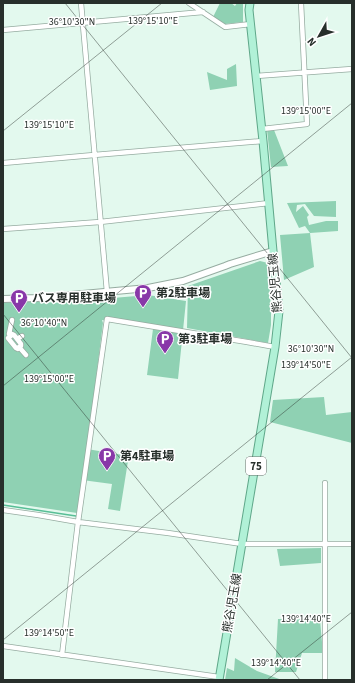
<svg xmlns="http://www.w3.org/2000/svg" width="355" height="683" font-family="'Source Sans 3','Noto Sans JP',sans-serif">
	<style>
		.green { fill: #8fd1b3 }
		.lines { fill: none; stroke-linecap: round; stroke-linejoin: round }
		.stream { stroke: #58be96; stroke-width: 1.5 }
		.street-casing { stroke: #96aca1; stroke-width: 6 }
		.secondary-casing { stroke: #96aca1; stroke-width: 8 }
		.primary-casing { stroke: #5fa789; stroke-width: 9 }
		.street { stroke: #fff; stroke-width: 4.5 }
		.secondary { stroke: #fff; stroke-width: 6 }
		.primary { stroke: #b1f1d7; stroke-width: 7 }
		.ticks { fill: none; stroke: #272f2b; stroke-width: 1; stroke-opacity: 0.45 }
		.labels { text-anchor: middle; stroke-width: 3; stroke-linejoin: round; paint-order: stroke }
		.shield { fill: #fff; stroke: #686d6b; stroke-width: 1 }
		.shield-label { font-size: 11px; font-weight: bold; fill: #272f2b }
		.street-label { font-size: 12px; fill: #272f2b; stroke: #fff }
		.poi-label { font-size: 12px; font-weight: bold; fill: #272f2b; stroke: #fff; text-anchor: start }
		.ticks-label { font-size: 10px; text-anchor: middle; fill: #272f2b; stroke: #fff; stroke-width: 3; stroke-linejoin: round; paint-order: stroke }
	</style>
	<rect width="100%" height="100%" fill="#e3f9ee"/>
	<path class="green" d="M 220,3 L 231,3 L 235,6 L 237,3 L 243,3 L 243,22 L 225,24 L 213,17 Z
		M 236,64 L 237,86 L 210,90 L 207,72 L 227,80 L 227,69 Z
		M 267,130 L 274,130 L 288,166 L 271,167 Z
		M 336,201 L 336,217 L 314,216 L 305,204 L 297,205 L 296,212 L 303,206 L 309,215 L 307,217 L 309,225 L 326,221 L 338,221 L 338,231 L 310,233 L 314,267 L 284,280 L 280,235 L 310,233 L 305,226 L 299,228 L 287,203 Z
		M 260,261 L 268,263 L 271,310 L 271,325 L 268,343 L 187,328 L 188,286 Z
		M 148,295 L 186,301 L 178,379 L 147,375 L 153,329 L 102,320 L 103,323 L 87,449 L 123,455 L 122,461 L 128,461 L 120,511 L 108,509 L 112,484 L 82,480 L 77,513 L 3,502 L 3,303 L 43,301 L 54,303 Z
		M 324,397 L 326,415 L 352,412 L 352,443 L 270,422 L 273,400 Z
		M 321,548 L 321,563 L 280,566 L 277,549 Z
		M 278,619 L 320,620 L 323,653 L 302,653 L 296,672 L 275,672 Z
		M 235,658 L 257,671 L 282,680 L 225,680 L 227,668 L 234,671 Z"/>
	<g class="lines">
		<path class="stream" d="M 3,505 L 76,516"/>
		<defs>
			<path id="street" d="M 81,3 L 107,292
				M 189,3 L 225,27 L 251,24
				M 3,30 L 203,12
				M 256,76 L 352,69
				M 262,129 L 307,124 L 301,3
				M 3,163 L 94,155 L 263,141
				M 3,229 L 100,222 L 269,203
				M 12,334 L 14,335 L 21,344 L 21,346 L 18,349 L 16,348 L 8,338 Z
				M 11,336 L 9,334 L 12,320
				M 17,339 L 22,336
				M 19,347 L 26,355
				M 3,510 L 38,515 L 78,522 L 168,533 L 242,544 L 352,544
				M 3,646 L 219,677
				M 62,655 L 78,522 L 107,319 L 247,342 L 275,347
				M 325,680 L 325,483"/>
			<path id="secondary" d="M 3,299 L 37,298 L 50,297 L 148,288 L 183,281 L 225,266 L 230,264 L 273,251"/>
			<path id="primary" d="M 219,680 L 275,347 L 279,311 L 273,251 L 263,141 L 249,10 L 250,3"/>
		</defs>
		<use href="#street" class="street-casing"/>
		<use href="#secondary" class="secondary-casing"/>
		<use href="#primary" class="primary-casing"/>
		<use href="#street" class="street"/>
		<use href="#secondary" class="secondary"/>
		<use href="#primary" class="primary"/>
	</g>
	<path class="ticks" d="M 65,3 L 352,358M 3,131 L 162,3M 3,314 L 300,680M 3,386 L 352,103M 3,640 L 352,357M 267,680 L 352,612"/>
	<defs>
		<symbol id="parking-pin" viewBox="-11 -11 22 30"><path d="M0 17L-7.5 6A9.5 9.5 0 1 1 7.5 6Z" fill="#8838a8" stroke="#fff"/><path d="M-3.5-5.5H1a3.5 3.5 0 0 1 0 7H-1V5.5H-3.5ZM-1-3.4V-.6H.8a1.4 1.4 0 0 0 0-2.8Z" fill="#fff"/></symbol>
	</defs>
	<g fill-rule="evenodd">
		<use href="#parking-pin" x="133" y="283" width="20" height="27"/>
		<use href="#parking-pin" x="9" y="288" width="20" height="27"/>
		<use href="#parking-pin" x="155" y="329" width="20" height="27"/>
		<use href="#parking-pin" x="97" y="446" width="20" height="27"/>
	</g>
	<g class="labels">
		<rect class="shield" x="246" y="457" width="20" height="18" rx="3"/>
		<g class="shield-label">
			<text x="256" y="470">75</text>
		</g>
		<g class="street-label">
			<text transform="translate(275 283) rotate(-95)" y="4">熊谷児玉線</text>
			<text transform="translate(232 603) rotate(-80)" y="4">熊谷児玉線</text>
		</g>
		<g class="poi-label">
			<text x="156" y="297">第2駐車場</text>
			<text x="32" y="302">バス専用駐車場</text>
			<text x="178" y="343">第3駐車場</text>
			<text x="120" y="460">第4駐車場</text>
		</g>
	</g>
	<g class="ticks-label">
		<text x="153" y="24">139°15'10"E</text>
		<text x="72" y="25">36°10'30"N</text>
		<text x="306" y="114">139°15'00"E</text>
		<text x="49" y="128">139°15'10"E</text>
		<text x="44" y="326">36°10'40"N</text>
		<text x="311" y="352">36°10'30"N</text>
		<text x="306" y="368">139°14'50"E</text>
		<text x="49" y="382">139°15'00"E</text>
		<text x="306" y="622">139°14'40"E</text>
		<text x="49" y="636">139°14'50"E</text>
		<text x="276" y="666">139°14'40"E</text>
	</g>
	<rect width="355" height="683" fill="none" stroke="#272f2b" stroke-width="8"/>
	<g transform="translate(319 36) rotate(231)" stroke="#ffffff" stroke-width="3" paint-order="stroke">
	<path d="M0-3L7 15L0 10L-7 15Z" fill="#272f2b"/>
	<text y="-6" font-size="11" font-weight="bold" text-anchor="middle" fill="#272f2b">N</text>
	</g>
</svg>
